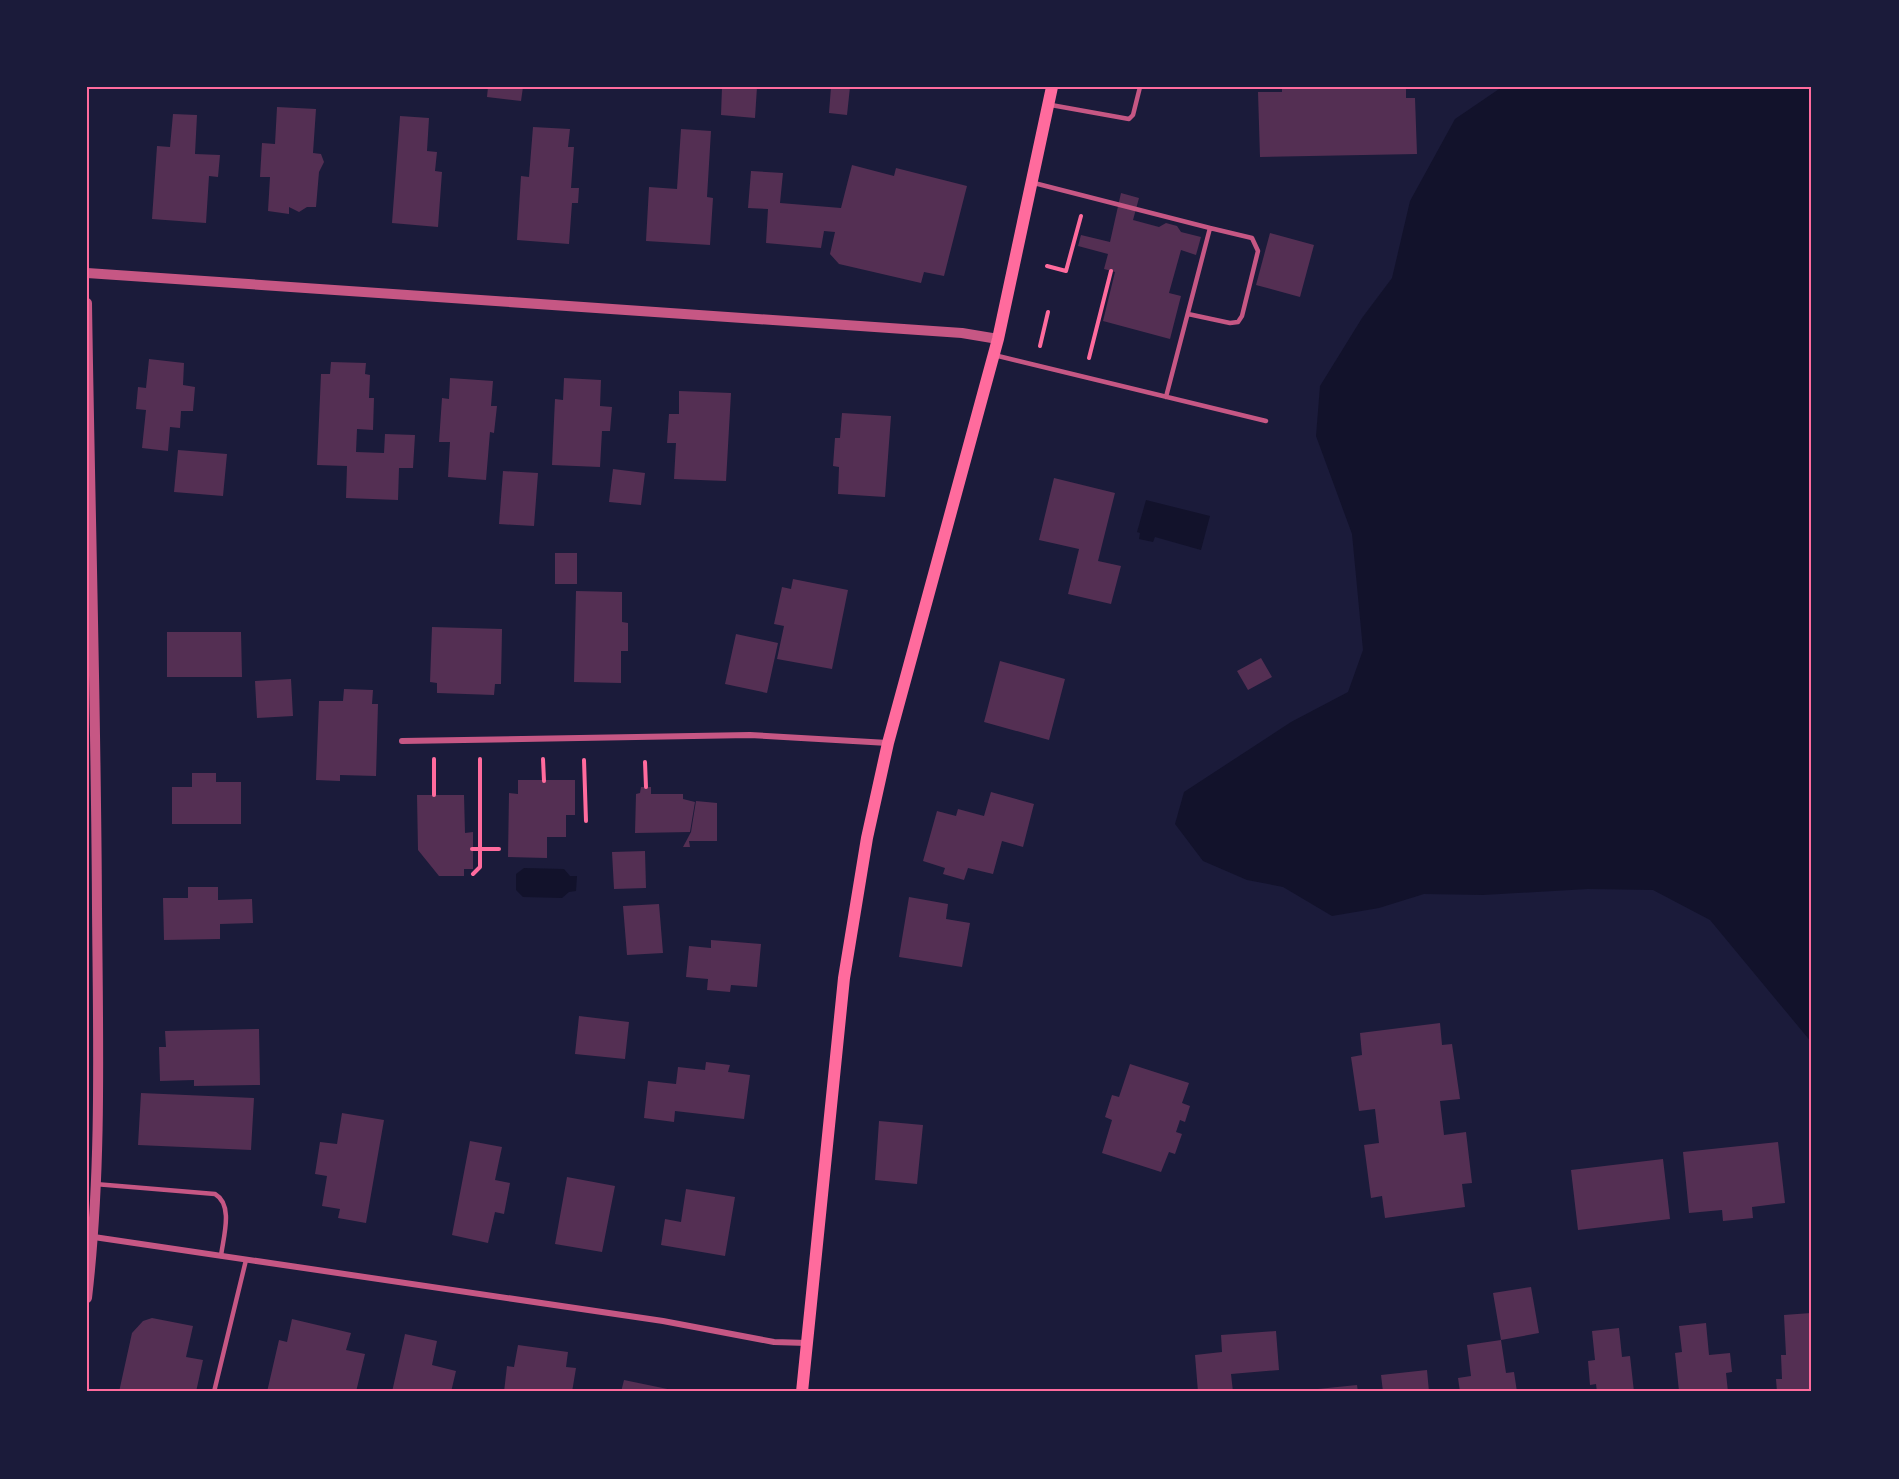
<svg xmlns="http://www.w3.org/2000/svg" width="1899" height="1479" font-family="Cabin,sans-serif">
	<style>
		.water { fill: #12122b }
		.building { fill: #542f53 }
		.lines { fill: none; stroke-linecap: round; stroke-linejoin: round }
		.path { stroke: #ff6b9d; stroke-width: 4 }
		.service { stroke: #c65784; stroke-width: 4.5 }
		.minor { stroke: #c65784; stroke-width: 6 }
		.tertiary { stroke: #c65784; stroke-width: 10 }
		.secondary { stroke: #ff6b9d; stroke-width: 12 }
		.neatline { fill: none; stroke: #ff6b9d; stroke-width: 2 }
	</style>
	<rect width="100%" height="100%" fill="#1b1b3a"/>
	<path class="water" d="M 1502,87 L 1812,87 L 1812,1043 L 1710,920 L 1653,890 L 1588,889 L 1483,895 L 1424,894 L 1379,908 L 1332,916 L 1283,887 L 1247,880 L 1203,861 L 1175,824 L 1184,792 L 1291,722 L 1348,692 L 1363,650 L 1352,534 L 1316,436 L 1320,386 L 1362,318 L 1392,278 L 1410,201 L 1455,119 Z
		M 1146,500 L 1210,516 L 1201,550 L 1155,537 L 1153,542 L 1139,539 L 1140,533 L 1137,532 Z
		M 524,868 L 564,869 L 570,876 L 577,876 L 576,891 L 569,892 L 562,898 L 523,897 L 516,890 L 516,874 Z"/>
	<path class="building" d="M 488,87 L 523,87 L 521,101 L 487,97 Z
		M 722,87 L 757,87 L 755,118 L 721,115 Z
		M 831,87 L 850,87 L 847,115 L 829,113 Z
		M 1282,87 L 1406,87 L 1406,98 L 1415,98 L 1417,154 L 1260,157 L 1258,92 L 1282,92 Z
		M 277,107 L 316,109 L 313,153 L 321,154 L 324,162 L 319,172 L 316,207 L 307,207 L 299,212 L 289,207 L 289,214 L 268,211 L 270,177 L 260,177 L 262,143 L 275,144 Z
		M 173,114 L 197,115 L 195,154 L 220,155 L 218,177 L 209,176 L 206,223 L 152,219 L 157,146 L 170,147 Z
		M 400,116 L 429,118 L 427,151 L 437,152 L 435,171 L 442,172 L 438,227 L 392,223 Z
		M 533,127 L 570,129 L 568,147 L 574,147 L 571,188 L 579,188 L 578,203 L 572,203 L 569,244 L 517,240 L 521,176 L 529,177 Z
		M 681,129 L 711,131 L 707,197 L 713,198 L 710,245 L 646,241 L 649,187 L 677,189 Z
		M 852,165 L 894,176 L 896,168 L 967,186 L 944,276 L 924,272 L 921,283 L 839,264 L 830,254 L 835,232 L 824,231 L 821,248 L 766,243 L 768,209 L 748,208 L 751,171 L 783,173 L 780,203 L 841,208 Z
		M 1121,193 L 1139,198 L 1133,220 L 1159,227 L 1166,223 L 1177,226 L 1181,232 L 1201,237 L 1196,255 L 1181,250 L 1169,293 L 1181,296 L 1170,339 L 1103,321 L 1115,272 L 1104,269 L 1108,254 L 1078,246 L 1081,235 L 1110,242 Z
		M 1270,233 L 1314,245 L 1300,297 L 1256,285 Z
		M 149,359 L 184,363 L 183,385 L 195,387 L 193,411 L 181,411 L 180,428 L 170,427 L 168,451 L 142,448 L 146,410 L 136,409 L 138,387 L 146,388 Z
		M 331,362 L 366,363 L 365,374 L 370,375 L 369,398 L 374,398 L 373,430 L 357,429 L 356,452 L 384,453 L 385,434 L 415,435 L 413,468 L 399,468 L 398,500 L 346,498 L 347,466 L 317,465 L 321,374 L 330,374 Z
		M 450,378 L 493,381 L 491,406 L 497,406 L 494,433 L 490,432 L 486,480 L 448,477 L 450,442 L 439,442 L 442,398 L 449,399 Z
		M 564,378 L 601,380 L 600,406 L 612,407 L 610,431 L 602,431 L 600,467 L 552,465 L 555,399 L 563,400 Z
		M 679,391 L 731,393 L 726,481 L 674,479 L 676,443 L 667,443 L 669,414 L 679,414 Z
		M 842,413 L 891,416 L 885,497 L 838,494 L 839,467 L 833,466 L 835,438 L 840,438 Z
		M 178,450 L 227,454 L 223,496 L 174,492 Z
		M 613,469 L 645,473 L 641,505 L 609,502 Z
		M 503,471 L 538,473 L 534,526 L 499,524 Z
		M 1054,478 L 1115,493 L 1098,561 L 1121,566 L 1111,604 L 1068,594 L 1079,549 L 1039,540 Z
		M 555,553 L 577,553 L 577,584 L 555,584 Z
		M 793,579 L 848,590 L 832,669 L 777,659 L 784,626 L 774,624 L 782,587 L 791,589 Z
		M 576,591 L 622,592 L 622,622 L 628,623 L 628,651 L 621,651 L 621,683 L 574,682 Z
		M 432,627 L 502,629 L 501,684 L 495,684 L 494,695 L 437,693 L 437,683 L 430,682 Z
		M 167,632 L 241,632 L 242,677 L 167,677 Z
		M 736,634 L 778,643 L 767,693 L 725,684 Z
		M 1261,658 L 1272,677 L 1248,690 L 1237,671 Z
		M 1000,661 L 1065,679 L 1049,740 L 984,722 Z
		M 291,679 L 293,716 L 257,718 L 255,681 Z
		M 344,689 L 373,690 L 372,704 L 378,704 L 376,776 L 340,775 L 340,781 L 316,780 L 319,701 L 343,701 Z
		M 192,773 L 216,773 L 216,782 L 241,782 L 241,824 L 172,824 L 172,787 L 192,787 Z
		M 518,780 L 575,780 L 575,815 L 566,815 L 566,837 L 547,837 L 547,858 L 508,857 L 509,793 L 518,794 Z
		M 641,787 L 651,787 L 651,794 L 683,794 L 683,799 L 695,802 L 690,832 L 635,833 L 636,794 L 640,793 Z
		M 991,792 L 1034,804 L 1023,847 L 1002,841 L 993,874 L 968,868 L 964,880 L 943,874 L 945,868 L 923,861 L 937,811 L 956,816 L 958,809 L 984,816 Z
		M 417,795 L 464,795 L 465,833 L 473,832 L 473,869 L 464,869 L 464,876 L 439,876 L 418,850 Z
		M 696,801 L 717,803 L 717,841 L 689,841 L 690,847 L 683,847 L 691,832 Z
		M 645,851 L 646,888 L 614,889 L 612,852 Z
		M 188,887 L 218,887 L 218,900 L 252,899 L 253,923 L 220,924 L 220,939 L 164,940 L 163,898 L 188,898 Z
		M 909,897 L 948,904 L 946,919 L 970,923 L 962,967 L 899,957 Z
		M 659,904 L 663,953 L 627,955 L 623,906 Z
		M 711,940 L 761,944 L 757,987 L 731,985 L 730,992 L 707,990 L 708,979 L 686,977 L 689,946 L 711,948 Z
		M 579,1016 L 629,1022 L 625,1059 L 575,1054 Z
		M 1440,1023 L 1442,1045 L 1452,1044 L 1460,1099 L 1440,1101 L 1444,1135 L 1466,1132 L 1472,1183 L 1462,1184 L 1465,1207 L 1385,1218 L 1382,1196 L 1371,1198 L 1364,1145 L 1379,1143 L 1375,1109 L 1359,1111 L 1351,1057 L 1362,1055 L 1360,1033 Z
		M 259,1029 L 260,1085 L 194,1086 L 194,1080 L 160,1081 L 159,1047 L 166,1047 L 165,1031 Z
		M 706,1062 L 730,1065 L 728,1072 L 750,1075 L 744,1119 L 675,1111 L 674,1122 L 644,1118 L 648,1081 L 676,1084 L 678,1067 L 705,1070 Z
		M 1130,1064 L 1189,1083 L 1182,1103 L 1190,1106 L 1185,1122 L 1180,1120 L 1176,1132 L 1182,1134 L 1175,1154 L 1169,1152 L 1161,1172 L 1102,1153 L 1112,1120 L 1105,1117 L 1112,1095 L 1119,1097 Z
		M 141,1093 L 254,1098 L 251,1150 L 138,1145 Z
		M 342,1113 L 384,1120 L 366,1223 L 338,1218 L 340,1209 L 322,1206 L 327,1176 L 315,1174 L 320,1142 L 337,1144 Z
		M 879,1121 L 923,1125 L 917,1184 L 875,1180 Z
		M 470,1141 L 502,1147 L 495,1180 L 510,1183 L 504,1214 L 495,1212 L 488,1243 L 452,1235 Z
		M 1778,1142 L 1785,1203 L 1752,1207 L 1753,1218 L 1723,1221 L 1722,1210 L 1689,1213 L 1683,1152 Z
		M 1663,1159 L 1670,1219 L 1578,1230 L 1571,1170 Z
		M 567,1177 L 615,1186 L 602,1252 L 555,1244 Z
		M 686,1189 L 735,1197 L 725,1256 L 661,1245 L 665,1219 L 681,1222 Z
		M 1531,1287 L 1539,1333 L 1501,1340 L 1493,1293 Z
		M 1811,1313 L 1812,1392 L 1777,1392 L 1776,1379 L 1782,1379 L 1781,1355 L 1786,1355 L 1784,1315 Z
		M 152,1318 L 193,1326 L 186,1357 L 203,1360 L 196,1392 L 119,1392 L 132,1333 L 143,1321 Z
		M 292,1319 L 351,1333 L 346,1350 L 365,1354 L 356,1392 L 267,1392 L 279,1340 L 287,1342 Z
		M 1706,1323 L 1709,1355 L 1730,1353 L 1732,1372 L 1726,1373 L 1728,1392 L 1700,1392 L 1699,1389 L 1679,1391 L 1675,1353 L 1682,1352 L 1679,1326 Z
		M 1619,1328 L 1622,1357 L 1630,1356 L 1634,1392 L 1597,1392 L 1596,1384 L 1590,1385 L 1588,1361 L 1595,1360 L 1592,1331 Z
		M 1276,1331 L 1279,1370 L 1231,1374 L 1233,1392 L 1198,1392 L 1195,1355 L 1222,1352 L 1221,1335 Z
		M 405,1334 L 437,1341 L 432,1365 L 456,1371 L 451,1392 L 392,1392 Z
		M 1501,1340 L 1506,1373 L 1514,1372 L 1517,1392 L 1460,1392 L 1458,1378 L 1471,1376 L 1467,1345 Z
		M 518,1345 L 568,1352 L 566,1367 L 576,1368 L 572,1392 L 504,1392 L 507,1366 L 514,1367 Z
		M 1427,1370 L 1429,1392 L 1383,1392 L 1381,1375 Z
		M 624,1380 L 677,1391 L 677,1392 L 621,1392 Z
		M 1357,1385 L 1358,1392 L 1308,1392 L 1308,1390 Z"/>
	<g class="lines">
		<path class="path" d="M 1047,266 L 1066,271 L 1081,216
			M 1040,346 L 1048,312
			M 1089,358 L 1111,271
			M 543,759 L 544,781
			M 584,760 L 586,821
			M 645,762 L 646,787
			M 434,795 L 434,759
			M 472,849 L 499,849
			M 473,874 L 480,867 L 480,759"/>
		<path class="service" d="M 1051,105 L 1129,119 L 1133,115 L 1140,87
			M 1034,183 L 1210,228 L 1166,397
			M 1188,314 L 1230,323 L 1238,322 L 1242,316 L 1258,251 L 1252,238 L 1210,228
			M 994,355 L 1266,421
			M 95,1184 L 215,1194 C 234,1205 223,1238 221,1256
			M 214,1392 L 246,1260"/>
		<path class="minor" d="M 402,741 L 750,735 L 888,743
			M 87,1236 L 663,1321 L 774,1342 L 807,1343"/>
		<path class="tertiary" d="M 87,273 L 962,333 L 998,339
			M 87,303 C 90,505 96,706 97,908 C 98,1037 102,1169 87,1298"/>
		<path class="secondary" d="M 802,1392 L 844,978 L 867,838 L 888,743 L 998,339 L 1052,87"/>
	</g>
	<rect width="1899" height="1479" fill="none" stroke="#1b1b3a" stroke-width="177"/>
	<rect x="88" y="88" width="1722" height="1302" class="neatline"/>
</svg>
